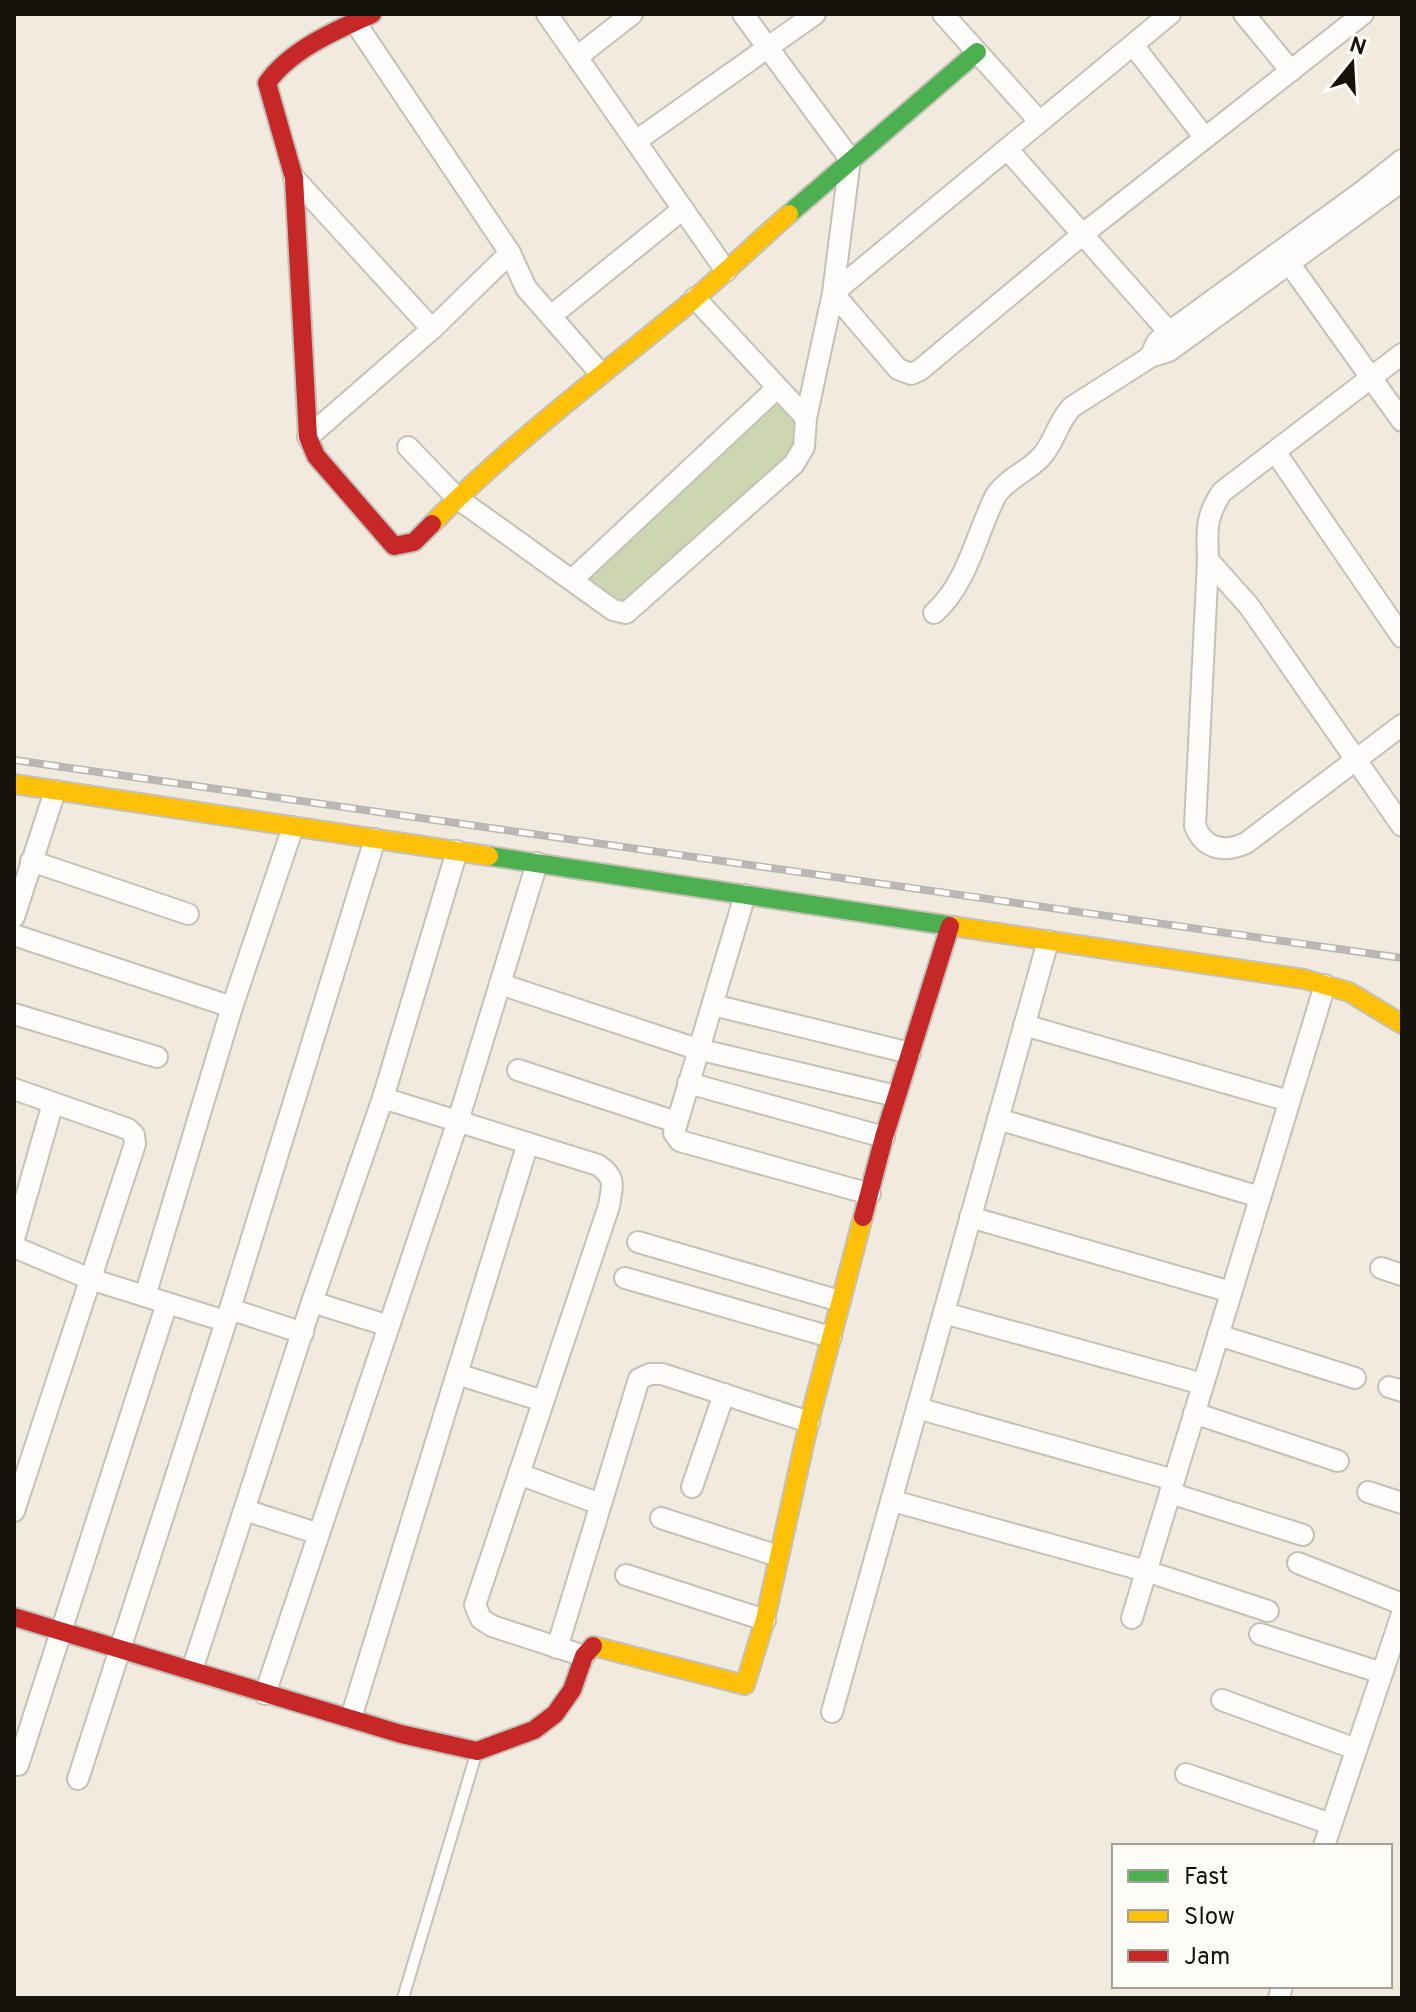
<svg xmlns="http://www.w3.org/2000/svg" width="1416" height="2012" font-family="Overpass,sans-serif">
<rect width="100%" height="100%" fill="#f1ebdf"/>
<path fill="#cdd6b0" d="M774,403l22,16 4,26 -178,164 -38,-35z"/>
<g fill="none" stroke-linecap="round" stroke-linejoin="round">
<defs>
<path id="lane" d="M403,1998l74,-247"/>
<g id="street">
<path d="M547,14l179,257"/>
<path d="M943,14l96,107"/>
<path d="M1170,14l-337,279 65,76 13,5 9,-4 163,-136 122,-96"/>
<path d="M1244,14l47,57"/>
<path d="M355,22l155,231 16,35 75,86"/>
<path d="M1133,45l72,93 158,-124"/>
<path d="M577,57l55,-43"/>
<path d="M636,141l179,-127"/>
<path d="M1008,150l161,182"/>
<path d="M294,178l138,151 78,-76"/>
<path d="M1289,263l113,158"/>
<path d="M695,298l111,120 27,-125 17,-134 -107,-145"/>
<path d="M551,316l132,-107"/>
<path d="M1402,354l-180,138c-17,25 -15,39 -14,68l41,46 153,220"/>
<path d="M1150,357l7,-15 12,-10 194,-141 39,-31"/>
<path d="M308,437l124,-108"/>
<path d="M408,447l49,51 156,112 13,3 168,-149 10,-17 2,-29"/>
<path d="M1276,453l126,184"/>
<path d="M1208,560l-13,266c9,23 29,27 51,17l156,-118"/>
<path d="M573,579l204,-191"/>
<path d="M934,613c34,-30 42,-79 62,-118 12,-17 31,-23 45,-38 14,-15 16,-35 31,-50l78,-50 19,-6 233,-170"/>
<path d="M31,861l157,53"/>
<path d="M745,895l-71,238 6,8 190,53"/>
<path d="M14,917l41,-126"/>
<path d="M14,935l218,72"/>
<path d="M500,984l197,65 199,47"/>
<path d="M713,1005l197,48"/>
<path d="M14,1014l143,43"/>
<path d="M1024,1025l265,76"/>
<path d="M518,1070l158,52"/>
<path d="M688,1083l196,54"/>
<path d="M14,1089l114,40 6,6 1,9 -121,367"/>
<path d="M383,1098l215,67c19,13 14,21 11,41l-134,399 6,14 11,7 92,30"/>
<path d="M998,1119l262,78"/>
<path d="M970,1217l261,75"/>
<path d="M14,1239l39,-136"/>
<path d="M638,1242l202,59"/>
<path d="M14,1247l76,32 135,42"/>
<path d="M1381,1268l21,7"/>
<path d="M625,1278l206,59"/>
<path d="M145,1296l87,-289 61,-180"/>
<path d="M312,1302l77,24"/>
<path d="M230,1309l73,24"/>
<path d="M944,1313l259,71"/>
<path d="M1218,1335l137,43"/>
<path d="M457,1374l86,27"/>
<path d="M1389,1387l13,4"/>
<path d="M917,1408l257,72"/>
<path d="M1194,1413l144,48"/>
<path d="M519,1474l81,30"/>
<path d="M692,1487l32,-93"/>
<path d="M1368,1492l34,11"/>
<path d="M1170,1493l133,42"/>
<path d="M893,1501l253,70 122,40"/>
<path d="M245,1510l74,24"/>
<path d="M661,1518l117,38"/>
<path d="M1298,1563l104,41"/>
<path d="M626,1575l139,45"/>
<path d="M1132,1618l193,-633"/>
<path d="M1260,1634l122,39"/>
<path d="M557,1648l82,-269 11,-5h12l147,48"/>
<path d="M192,1670l120,-368 71,-204 74,-247"/>
<path d="M265,1694l193,-573 79,-258"/>
<path d="M1222,1700l134,49"/>
<path d="M832,1712l216,-771"/>
<path d="M351,1718l177,-575"/>
<path d="M18,1765l149,-462"/>
<path d="M1186,1774l145,50"/>
<path d="M78,1779l152,-470 145,-470"/>
<path d="M1324,1846l78,-232"/>
<path d="M1279,1998l3,-12"/>
</g>
<g id="fast">
<path d="M789,214l188,-162"/>
<path d="M489,856l463,70"/>
</g>
<g id="slow">
<path d="M432,524c80,-82 173,-151 261,-224 33,-28 64,-58 96,-86"/>
<path d="M14,784l475,72"/>
<path d="M952,926l352,53 45,13 53,32"/>
<path d="M593,1646l152,39 20,-65 44,-198 54,-205"/>
</g>
<g id="jam">
<path d="M372,14c-36,16 -82,36 -105,69l27,95 14,259 8,19 78,90 20,-4 18,-18"/>
<path d="M863,1217l21,-80 66,-211"/>
<path d="M14,1617l387,117 76,17 57,-21 21,-16 17,-24 12,-34 9,-10"/>
</g>
</defs>
<use href="#lane" stroke="#c6c1b7" stroke-width="14"/>
<use href="#street" stroke="#c6c1b7" stroke-width="24"/>
<use href="#fast" stroke="#c6c1b7" stroke-width="22"/>
<use href="#slow" stroke="#c6c1b7" stroke-width="22"/>
<use href="#jam" stroke="#c6c1b7" stroke-width="22"/>
<use href="#lane" stroke="#fdfcfa" stroke-width="10"/>
<use href="#street" stroke="#fdfcfa" stroke-width="20"/>
<use href="#fast" stroke="#4caf50" stroke-width="18"/>
<use href="#slow" stroke="#ffc107" stroke-width="18"/>
<use href="#jam" stroke="#c62828" stroke-width="18"/>
<defs>
<path id="rail" d="M14,760l1388,198"/>
</defs>
<use href="#rail" stroke="#b9b7b4" stroke-width="8"/>
<use href="#rail" stroke="#fefcf7" stroke-width="5" stroke-dasharray="15" stroke-linecap="butt"/>
</g>
<rect width="1416" height="2012" fill="none" stroke="#16130b" stroke-width="32"/>
<rect x="1112" y="1844" width="280" height="144" fill="#fefcf7" stroke="#a19f99" stroke-width="2"/>
<rect x="1128" y="1870" width="40" height="12" fill="#4caf50" stroke="#a19f99" stroke-width="2"/>
<text x="1184" y="1884" font-size="24" fill="#16130b">Fast</text>
<rect x="1128" y="1910" width="40" height="12" fill="#ffc107" stroke="#a19f99" stroke-width="2"/>
<text x="1184" y="1924" font-size="24" fill="#16130b">Slow</text>
<rect x="1128" y="1950" width="40" height="12" fill="#c62828" stroke="#a19f99" stroke-width="2"/>
<text x="1184" y="1964" font-size="24" fill="#16130b">Jam</text>
<g transform="translate(1352 64) rotate(18)" stroke="#fefcf7" stroke-width="6" paint-order="stroke">
<path d="M0-6L14 30L0 20L-14 30Z" fill="#16130b"/>
<text y="-12" font-size="22" font-weight="bold" text-anchor="middle" fill="#16130b">N</text>
</g>
</svg>
